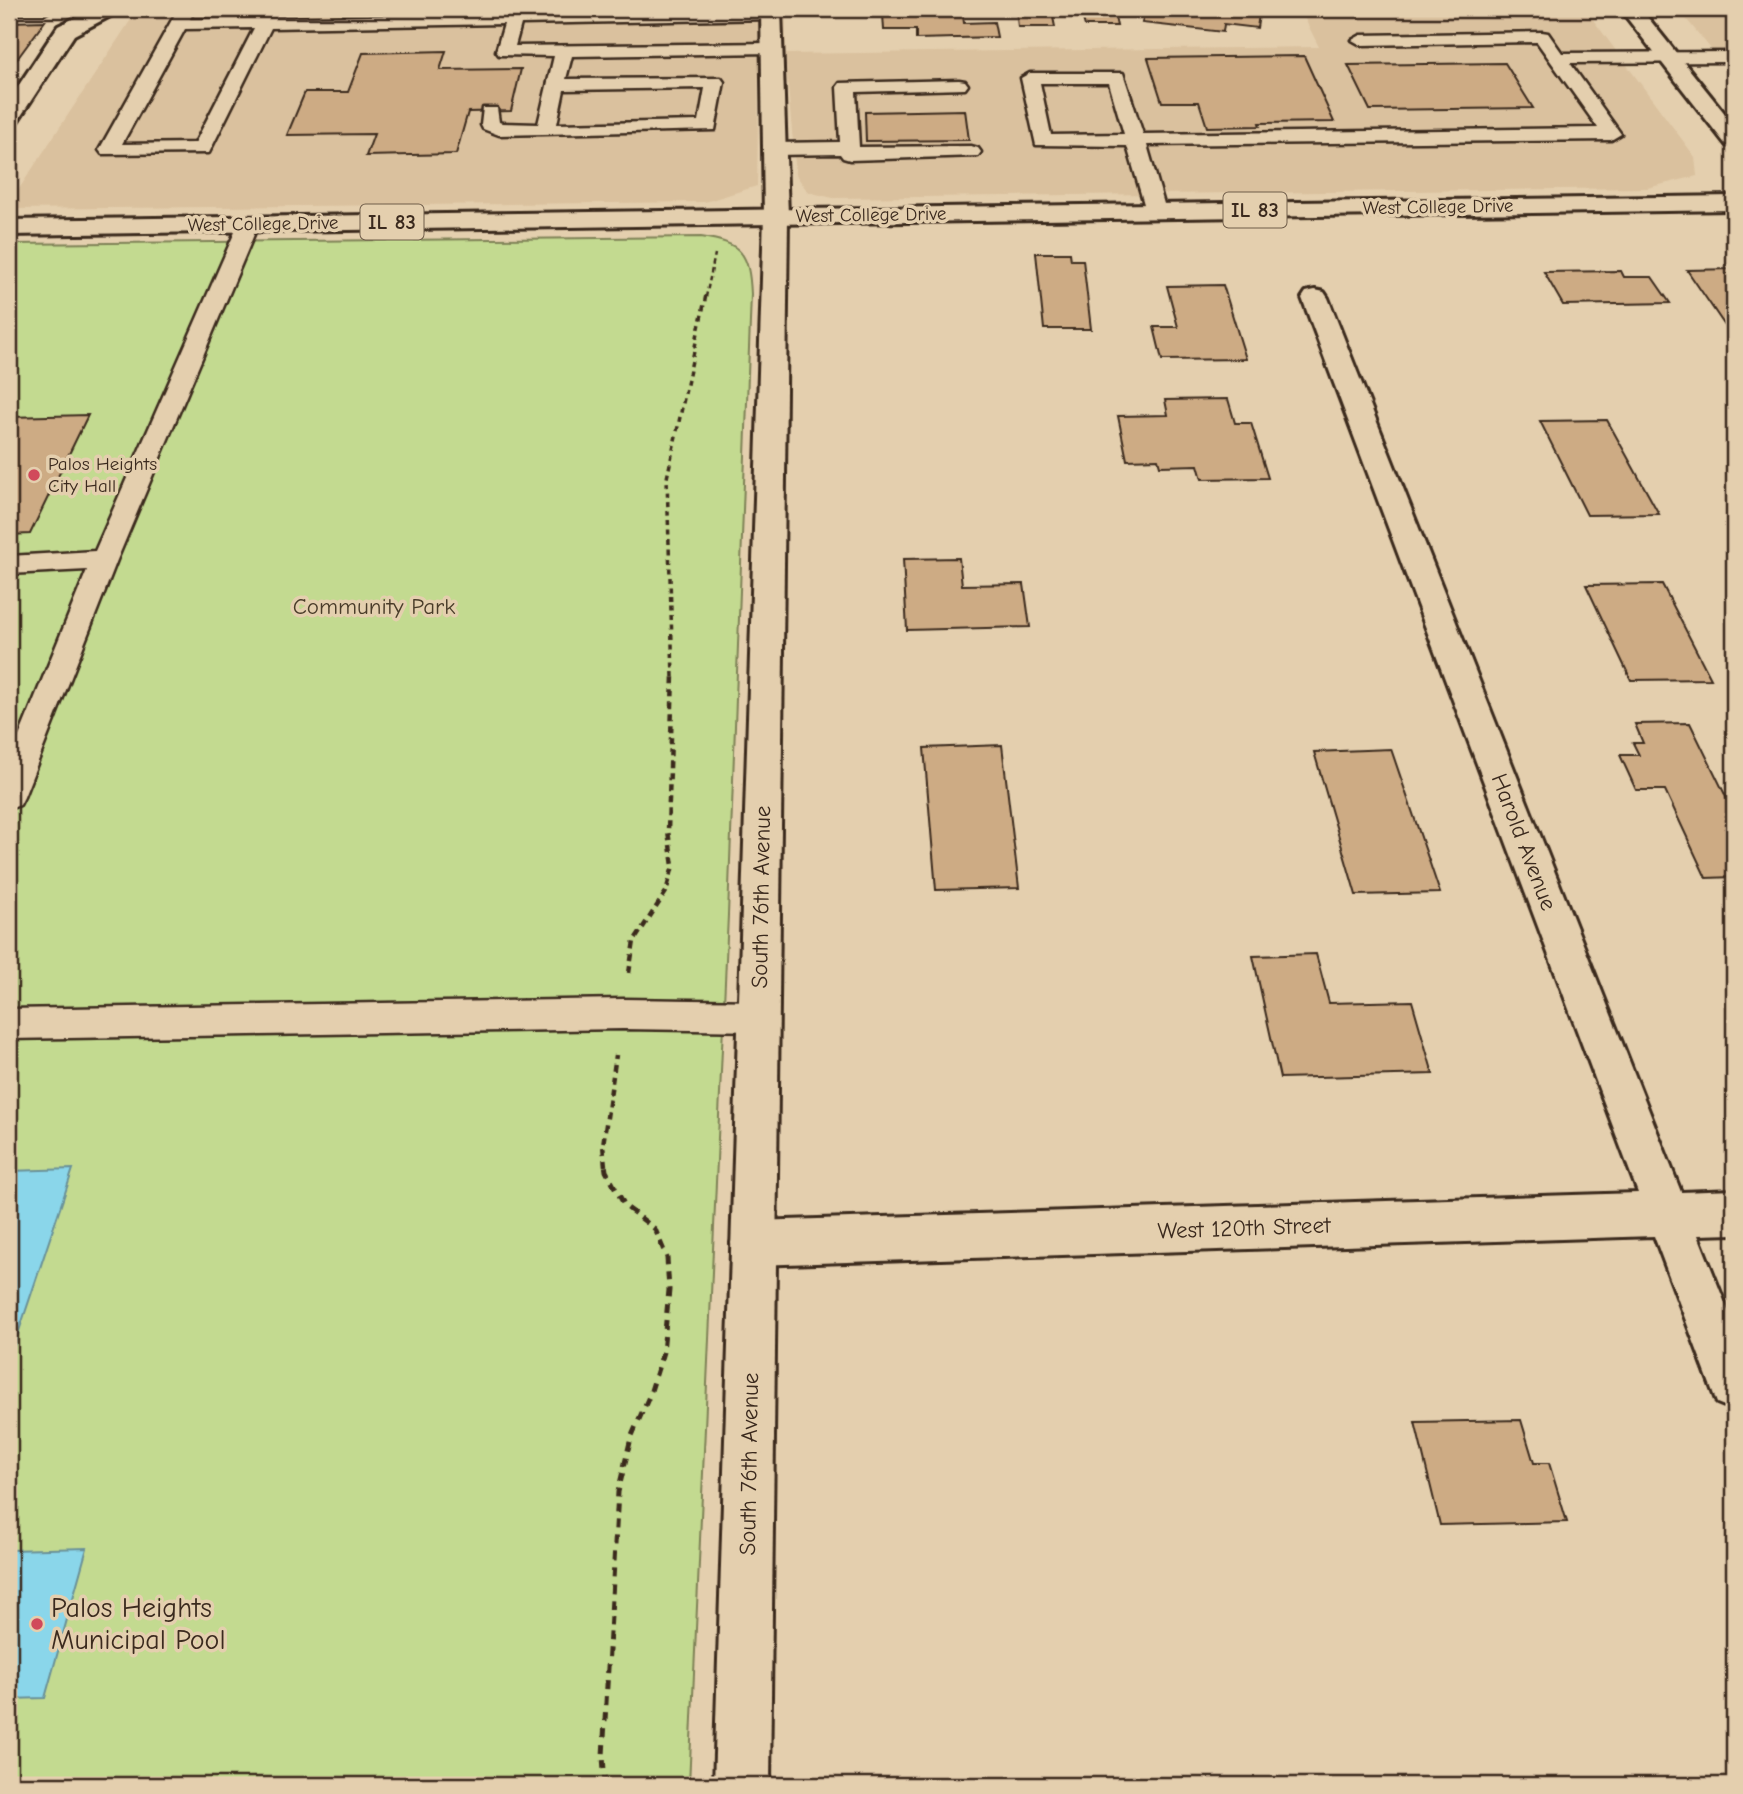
<svg xmlns="http://www.w3.org/2000/svg" width="1743" height="1794" font-family="'Comic Neue',sans-serif">
<rect width="100%" height="100%" fill="#e4cfae"/>
<filter id="ink" filterUnits="userSpaceOnUse"><feTurbulence type="fractalNoise" baseFrequency=".0143" numOctaves="2"/><feDisplacementMap in="SourceGraphic" scale="14" xChannelSelector="R" yChannelSelector="G"/><feConvolveMatrix kernelMatrix="1 2 1 2 8 2 1 2 1" color-interpolation-filters="sRGB"/></filter>
<g filter="url(#ink)">
<g fill="#dac19e">
<path d="M138,9h648v45l533,-7 -19,-38h285l110,148 2,19 -50,12 -814,10 -25,-6 -12,-17 -11,-121 -26,2 -2,130 -52,16 -696,7v-5z"/>
<path d="M1678,9h56v68z"/>
</g>
<path fill="#c3da90" stroke="#7f8257" stroke-width="2" d="M701,237c41,6 48,16 50,57l-23,621 -39,870h-680v-1541z"/>
<g fill="#8ad6ea" stroke="#6a9198" stroke-width="2">
<path d="M73,1169l-64,192v-190z"/>
<path d="M87,1548l-42,150 -36,1v-149z"/>
</g>
<g fill="#cdab84" stroke="#3b2a1e" stroke-width="2">
<path d="M873,9h89l2,14 30,-1 3,15 -81,2v-9h-32l-1,-16h-10z"/>
<path d="M1016,9h104l2,8h-7l2,9h-32l-4,-14h-29l3,15h-37z"/>
<path d="M1181,9h64v4l14,2 -2,13 -33,-4 -1,8 -81,-9 3,-13 35,4z"/>
<path d="M1718,9h16v18z"/>
<path d="M45,21l-36,49v-48z"/>
<path d="M446,51l-6,19 81,-1 -10,42 -43,1 -12,42 -90,2 8,-22 -87,1 18,-43h43l15,-39z"/>
<path d="M1304,56l30,66 -75,1 1,3 -53,1 -8,-25h-37l-14,-44z"/>
<path d="M1505,63l28,45 -163,2 -22,-45z"/>
<path d="M965,110l4,30 -103,1 -1,-29z"/>
<path d="M1036,253h34l1,7h12l8,69h-47z"/>
<path d="M1734,269v70l-47,-69z"/>
<path d="M1621,271l3,6h28l18,26 -107,2 -19,-33z"/>
<path d="M1223,285l23,74 -84,1 -8,-33h24l-11,-41z"/>
<path d="M1228,399l7,24h16l17,55 -66,1 -4,-14 -38,1 -2,-7 -31,1 -9,-44 50,-1 -3,-15z"/>
<path d="M88,415l-58,119 -21,1v-118z"/>
<path d="M1607,420l52,94 -72,1 -47,-94z"/>
<path d="M959,558l3,27 62,-1 6,43 -123,3 -4,-71z"/>
<path d="M1662,584l49,95 -80,1 -45,-95z"/>
<path d="M1690,723l44,90v64l-28,1 -41,-88h-29l-16,-35h19l-6,-12h10l-8,-19z"/>
<path d="M1002,745l17,143 -83,2 -12,-142z"/>
<path d="M1391,749l49,144 -84,2 -42,-143z"/>
<path d="M1316,954l13,49 83,-2 21,73 -153,4 -27,-122z"/>
<path d="M1521,1420l13,43h15l18,59 -127,3 -25,-103z"/>
</g>
<g fill="none" stroke-linecap="round" stroke-linejoin="round">
<defs>
<g id="service">
<path d="M9,9h44l-9,5h-35z"/>
<path d="M178,9h17l-5,10 317,-5 2,-5h16l-1,5 247,-4 6,1 3,4 -3,4 -256,5 -6,22 257,-3 9,5 -9,5 -200,3 -6,23 155,-1 3,4 -9,48 -216,5 -16,-6 -2,-4 2,-17h14l2,14 3,1 36,1 16,-68 -55,-1 -3,-4 8,-27 -233,4 -62,125 -107,1 -3,-4zM254,28l-59,115 -73,1 63,-115zM705,88l-6,33 -142,3 7,-34z"/>
<path d="M1542,32l6,1 14,20 172,-1v10l-164,1 51,71 -10,6 -464,5 19,66 -3,4h-14l-3,-4 -19,-65 -91,-1 -15,-67 9,-5h93l20,61 455,-6 -61,-86 -176,3 -9,-5 9,-5zM1040,83h69l15,51 -73,1z"/>
<path d="M959,80l6,1 3,4 -3,4 -109,3 3,55 112,-1 7,2 3,4 -3,4 -128,4 -7,-2 -3,-4 -66,1 -10,-6 10,-6 66,-1 -3,-55 3,-4z"/>
<path d="M248,219l7,2 3,4 -141,335 -93,237 -4,8 -11,4v-48l78,-191 -78,4v-18l86,-5 143,-326 3,-4z"/>
<path d="M623,999l136,2 12,4 5,11 -5,11 -12,4 -136,-2 -614,10v-30z"/>
</g>
<g id="minor">
<path d="M93,9h26l-3,4 -42,22 -57,87 -8,2v-24l49,-74z"/>
<path d="M761,9h20l7,207 -3,5 -9,2 -9,-2 -3,-5z"/>
<path d="M1620,9h21l93,116v22l-8,-2z"/>
<path d="M1315,290l9,2 4,6 353,894 53,-2v44l-36,1 36,91v84l-17,-7 -63,-167 -900,29 -16,-6 -7,-16 7,-16 16,-6 884,-28 -336,-895 4,-6z"/>
</g>
<path id="tertiary" d="M776,209l9,2 3,5 -18,1569h-56l50,-1569 3,-5z"/>
<path id="primary" d="M1734,196v14l-1725,25v-15z"/>
</defs>
<use href="#service" stroke="#3b2a1e" stroke-width="5"/>
<use href="#minor" stroke="#3b2a1e" stroke-width="6"/>
<use href="#tertiary" stroke="#3b2a1e" stroke-width="6"/>
<use href="#primary" stroke="#3b2a1e" stroke-width="6"/>
<path stroke="#3b2a1e" stroke-width="2.5" stroke-dasharray="4.5 3.5" stroke-linecap="butt" d="M706,297l9,-43"/>
<path stroke="#3b2a1e" stroke-width="3.5" stroke-dasharray="5 4.5" stroke-linecap="butt" d="M673,677l-6,-199 39,-183"/>
<g stroke="#3b2a1e" stroke-width="4.5" stroke-dasharray="7 5" stroke-linecap="butt">
<path d="M629,973l5,-32 32,-49 7,-26 -5,-35 5,-156"/>
<path d="M605,1166l-2,-21 13,-90"/>
</g>
<path stroke="#3b2a1e" stroke-width="5" stroke-dasharray="9 7" stroke-linecap="butt" d="M605,1785l-2,-29 15,-264 13,-54 19,-44 13,-42 6,-62 -2,-32 -12,-29 -30,-23 -19,-35 -1,-7"/>
<use href="#service" fill="#e4cfae" fill-rule="evenodd"/>
<use href="#minor" fill="#e4cfae" fill-rule="evenodd"/>
<use href="#tertiary" fill="#e4cfae" fill-rule="evenodd"/>
<use href="#primary" fill="#e4cfae" fill-rule="evenodd"/>
</g>
</g>
<g fill="#d1495b" stroke="#e4cfae" stroke-width="2.5">
<circle cx="34" cy="475" r="7"/>
<circle cx="37" cy="1624" r="7"/>
</g>
<g text-anchor="middle" dominant-baseline="central" stroke-width="7" stroke-linejoin="round" paint-order="stroke">
<g font-size="19" fill="#3b2a1e" stroke="#e4cfae">
<text transform="translate(1438 207) rotate(-1)">West College Drive</text>
<text transform="translate(871 215) rotate(-1)">West College Drive</text>
<text transform="translate(263 224) rotate(-1)">West College Drive</text>
</g>
<g font-size="19" fill="#3b2a1e" stroke="#e4cfae" text-anchor="start">
<text x="48" y="464">Palos Heights<tspan x="48" dy="22">City Hall</tspan></text>
</g>
<g fill="#e4cfae" stroke="#6e5c49" stroke-width="2">
<rect x="1223.5" y="192.5" width="63" height="35" rx="5"/>
<rect x="360.5" y="204.5" width="63" height="35" rx="5"/>
</g>
<g font-size="21" font-weight="bold" fill="#3b2a1e">
<text x="1255" y="210">IL 83</text>
<text x="392" y="222">IL 83</text>
</g>
<g font-size="23" fill="#493c29" stroke="#e4cfae">
<text x="374" y="606">Community Park</text>
</g>
<g font-size="23" fill="#3b2a1e" stroke="#e4cfae">
<text transform="translate(1524 842) rotate(69)">Harold Avenue</text>
<text transform="translate(761 897) rotate(-89)">South 76th Avenue</text>
<text transform="translate(1244 1228) rotate(-2)">West 120th Street</text>
<text transform="translate(749 1464) rotate(-89)">South 76th Avenue</text>
</g>
<g font-size="28" fill="#3b2a1e" stroke="#e4cfae" text-anchor="start">
<text x="51" y="1608">Palos Heights<tspan x="51" dy="32">Municipal Pool</tspan></text>
</g>
</g>
<rect width="1743" height="1794" fill="none" stroke="#e4cfae" stroke-width="35"/>
<rect x="18" y="18" width="1708" height="1759" fill="none" stroke="#3b2a1e" stroke-width="2.5" filter="url(#ink)"/>
</svg>
